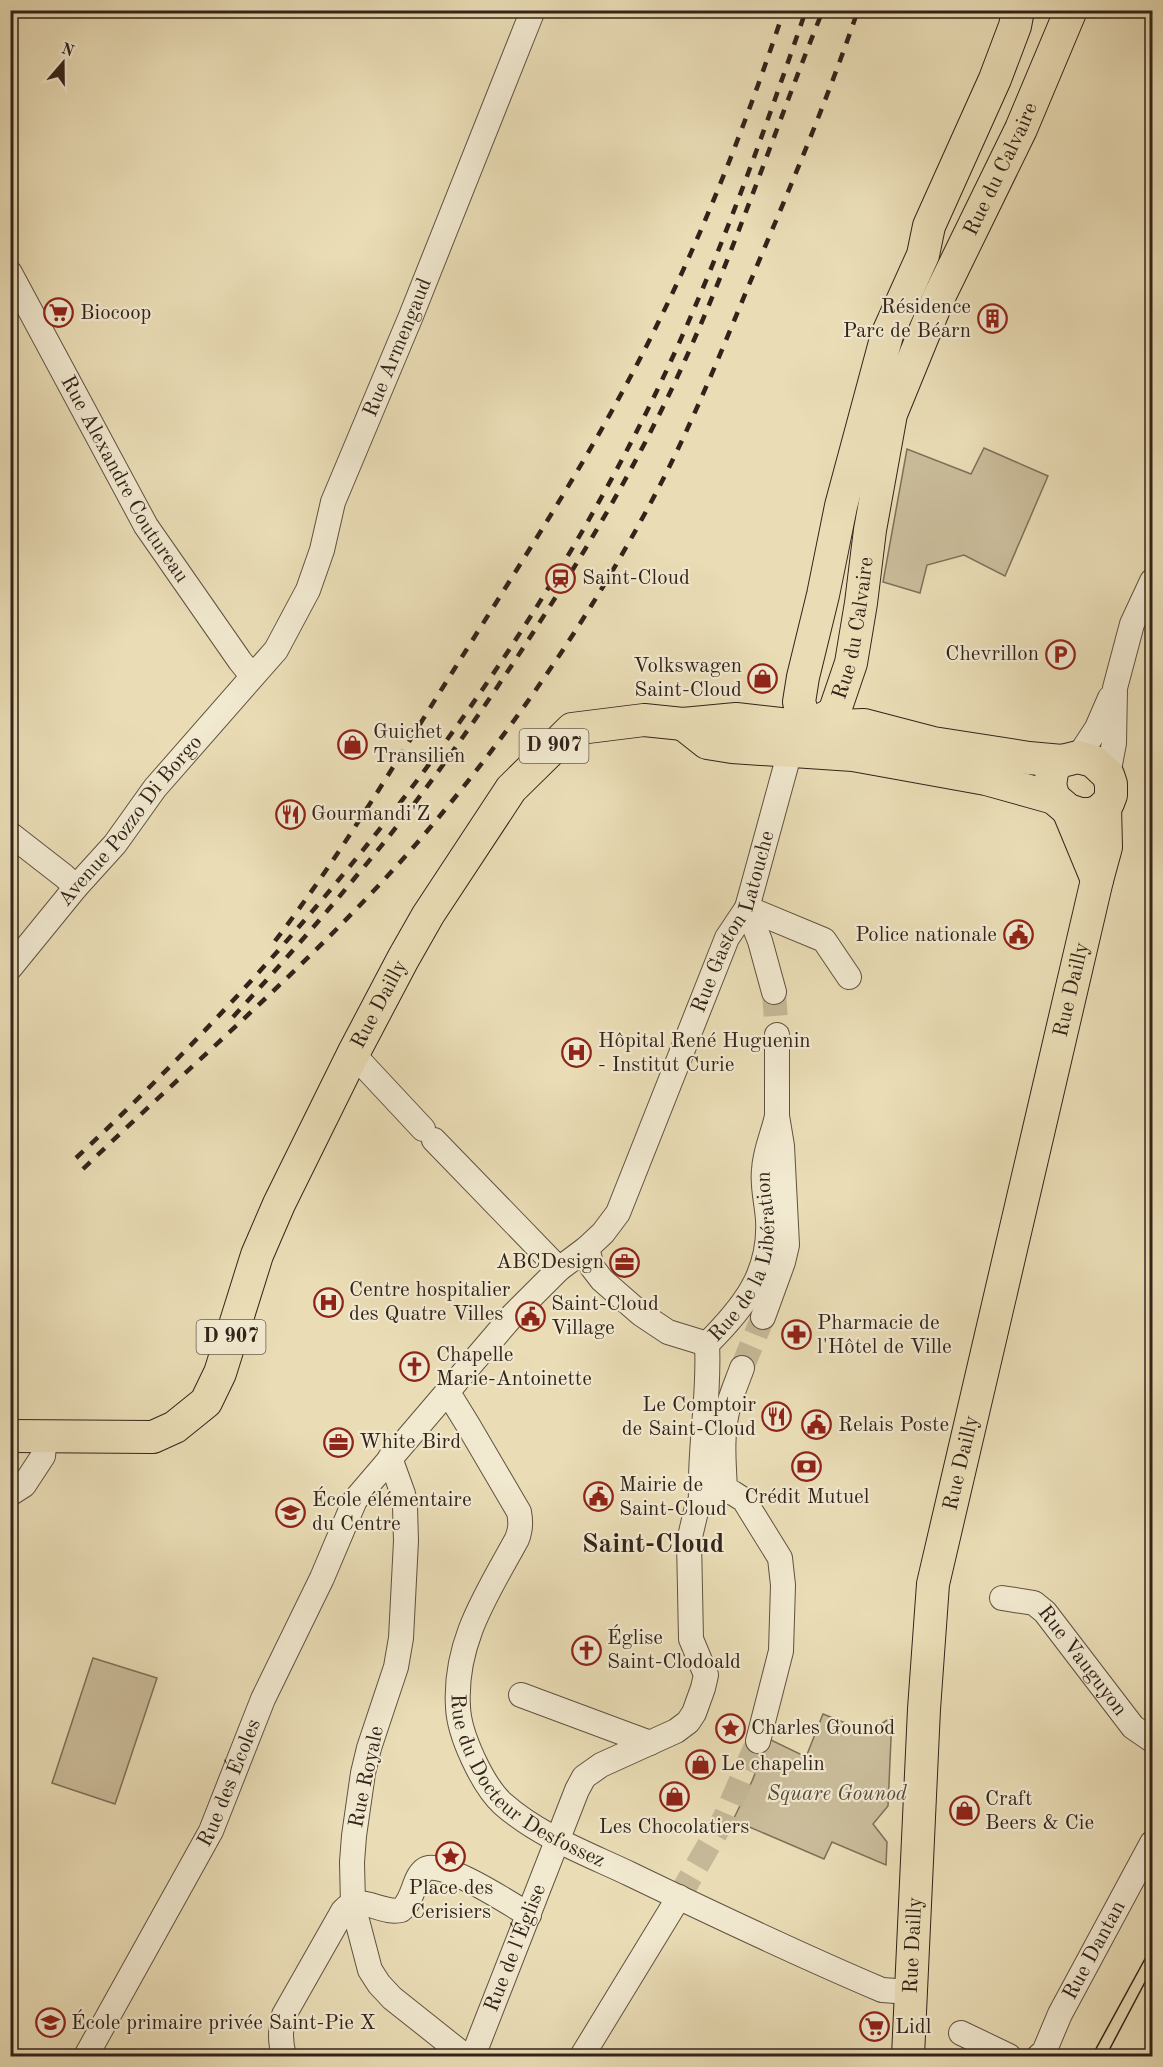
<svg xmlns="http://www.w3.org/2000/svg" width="1163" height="2067" font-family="'Old Standard TT',serif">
<rect width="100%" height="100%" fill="#eaddb6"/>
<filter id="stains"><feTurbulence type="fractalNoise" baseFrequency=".00333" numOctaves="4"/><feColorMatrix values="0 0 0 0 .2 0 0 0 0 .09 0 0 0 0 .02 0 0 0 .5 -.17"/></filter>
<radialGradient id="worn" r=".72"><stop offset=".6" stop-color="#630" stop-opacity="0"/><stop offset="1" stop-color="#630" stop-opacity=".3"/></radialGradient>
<g fill="#cbbd9b" stroke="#7e705a" stroke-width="1.5">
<path d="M984,448l64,28 -43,100 -41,-21 -37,10 -7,28 -37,-11 24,-133 64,25z"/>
<path d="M93,1658l64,20 -42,126 -63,-21z"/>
<path d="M823,1714l45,18 24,-15 -4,89 -15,18 14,18 -1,23 -54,-23 -8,17 -91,-39 19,-39 17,-42 37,18z"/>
</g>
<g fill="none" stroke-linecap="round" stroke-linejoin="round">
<g stroke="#c5b897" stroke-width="24" stroke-dasharray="24 12" stroke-linecap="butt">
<path d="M774,992l3,43"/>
<path d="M742,1368l21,-51"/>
<path d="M679,1897l46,-80 33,-76"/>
</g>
<defs>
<g id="minor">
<path id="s1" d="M10,273l136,253 94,135 12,15"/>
<path d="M1078,757l19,-29 13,-30"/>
<path d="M1108,775l6,-32 1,-55 17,-64 20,-43"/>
<path d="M10,834l54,42 12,11"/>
<path d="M747,908l77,32 25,37"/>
<path d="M747,908l13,33 14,51"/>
<path id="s2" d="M10,968l66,-81 39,-43 40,-56 121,-138 32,-60 14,-40 11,-48 78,-186 122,-306"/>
<path d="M353,1054l70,75"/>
<path d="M434,1140l125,129"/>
<path d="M587,1248l5,19 10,13 39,34 27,18 39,12"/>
<path d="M763,1317l20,-55 4,-17 -5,-99 -5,-30v-81"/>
<path id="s3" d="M447,1394l5,5 16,26 51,87c2,10 2,17 -2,27 -30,55 -63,103 -59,168 1,28 25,79 45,97 36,32 85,50 127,70 83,40 167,80 252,116l28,2"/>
<path d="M390,1458l13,36 2,12 1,35 -5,97 -5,29 -27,81 -6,25 -9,63 -2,26 1,43 17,65 9,14 13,14 73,58"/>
<path d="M725,1491c-1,-26 -4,-53 2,-79 3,-15 10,-30 15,-44"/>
<path d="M10,1494l14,-9 19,-29 2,-19"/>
<path id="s4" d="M701,1500c-2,-53 9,-103 6,-156 36,-36 64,-70 61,-124 -1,-17 -6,-34 -4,-50 1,-20 9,-35 13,-54"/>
<path id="s5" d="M1002,1598l32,5 11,9 88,115 19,13"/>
<path d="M521,1695l129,48"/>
<path d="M961,2033l48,23"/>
<path id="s6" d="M86,2056l125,-225 52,-132 59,-121 33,-78 158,-185 46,-46 28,-21 16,-15 15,-20 109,-275 20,-30 43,-157 8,-12"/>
<path d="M284,2056c-4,-15 -4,-26 0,-41l59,-104c17,-19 38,4 58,-1 13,-10 12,-31 23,-40 16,-13 88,35 105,45"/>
<path id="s7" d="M473,2056l104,-266 7,-13 17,-12 75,-34 12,-9 6,-9 9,-25 3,-13 -15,-36 -2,-98 8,-34 4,-7 11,-6 13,-3 8,2 11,7 36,58 3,27 -2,66 -23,90"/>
<path d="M582,2056l97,-159"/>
<path id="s8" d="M1039,2056l5,-4 16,-38 92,-171"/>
</g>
<g id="major">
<path d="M683,724l24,19 25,4 121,8 133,24 68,19"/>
<path id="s9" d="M807,727l27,-14 17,-50 10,-60 9,-73 21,-116 47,-115 83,-170 50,-119"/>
<path d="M807,727l-8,-25 4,-25 20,-82 18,-89 46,-171 36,-80 6,-29 66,-147 20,-53 3,-16"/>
<path d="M1068,810l29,70"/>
<path id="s10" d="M10,1436l143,1 22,-10 31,-25 14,-29 37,-118 22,-51 74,-150 50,-95 25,-44 83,-126 61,-60 72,-9 39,4 53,-5 71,8 57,-2 69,18 96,15 33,3 16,-4 15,4 15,14 3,9v11l-3,8 -9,8 -8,3h-11l-12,-4 -14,-12 -4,-13 2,-12 3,-7 7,-5"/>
<path id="s11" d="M908,2056l16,-347 9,-125 164,-704 9,-33 -1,-41"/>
</g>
</defs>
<use href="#minor" stroke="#605241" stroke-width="26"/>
<use href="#major" stroke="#32231a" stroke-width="34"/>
<use href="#minor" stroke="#f1e9d0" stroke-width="24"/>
<use href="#major" stroke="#eaddb6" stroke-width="32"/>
<g stroke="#32231a" stroke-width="1.5">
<path d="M1092,2056l60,-110"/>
<path d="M1106,2056l46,-87"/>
</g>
<g stroke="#32231a" stroke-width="4.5" stroke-dasharray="10 10" stroke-linecap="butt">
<path d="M275,941c66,-86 122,-181 180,-273 58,-93 119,-186 171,-283 65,-120 115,-246 158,-375"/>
<path d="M233,1017c43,-47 85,-94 125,-143 56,-66 106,-137 154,-209 53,-81 104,-163 147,-250 65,-130 109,-269 164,-405"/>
<path d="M76,1158c227,-212 425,-459 566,-737 66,-131 116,-271 164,-411"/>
<path d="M83,1169c114,-110 237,-213 340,-333 91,-107 170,-223 235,-347 37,-71 67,-147 98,-221 36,-85 72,-170 102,-258"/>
</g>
</g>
<defs>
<symbol id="supermarket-ring" viewBox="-11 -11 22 22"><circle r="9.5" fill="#f1e9d0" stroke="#8f2418" stroke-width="1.5"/><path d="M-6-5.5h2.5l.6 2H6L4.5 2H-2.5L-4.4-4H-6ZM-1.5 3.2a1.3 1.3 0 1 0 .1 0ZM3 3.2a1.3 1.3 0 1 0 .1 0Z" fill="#8f2418"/></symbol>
<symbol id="building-ring" viewBox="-11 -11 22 22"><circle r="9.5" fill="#f1e9d0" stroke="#8f2418" stroke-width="1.5"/><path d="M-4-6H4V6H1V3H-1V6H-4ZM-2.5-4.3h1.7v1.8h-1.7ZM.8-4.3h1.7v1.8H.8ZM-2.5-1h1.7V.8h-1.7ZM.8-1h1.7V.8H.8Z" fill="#8f2418"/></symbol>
<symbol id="station-ring" viewBox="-11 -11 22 22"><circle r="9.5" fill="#f1e9d0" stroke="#8f2418" stroke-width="1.5"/><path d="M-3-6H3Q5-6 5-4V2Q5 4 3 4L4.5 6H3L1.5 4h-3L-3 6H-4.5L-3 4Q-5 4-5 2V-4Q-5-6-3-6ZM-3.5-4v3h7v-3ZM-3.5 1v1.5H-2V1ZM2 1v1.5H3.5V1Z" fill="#8f2418"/></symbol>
<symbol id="parking-ring" viewBox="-11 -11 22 22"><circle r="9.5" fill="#f1e9d0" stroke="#8f2418" stroke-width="1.5"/><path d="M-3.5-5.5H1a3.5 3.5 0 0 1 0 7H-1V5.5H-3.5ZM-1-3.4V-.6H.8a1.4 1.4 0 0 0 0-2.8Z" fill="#8f2418"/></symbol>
<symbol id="shop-ring" viewBox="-11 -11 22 22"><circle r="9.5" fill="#f1e9d0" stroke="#8f2418" stroke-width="1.5"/><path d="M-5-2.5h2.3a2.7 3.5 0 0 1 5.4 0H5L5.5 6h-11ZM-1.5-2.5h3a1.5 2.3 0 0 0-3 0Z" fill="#8f2418"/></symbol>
<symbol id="restaurant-ring" viewBox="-11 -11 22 22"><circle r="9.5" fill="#f1e9d0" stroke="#8f2418" stroke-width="1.5"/><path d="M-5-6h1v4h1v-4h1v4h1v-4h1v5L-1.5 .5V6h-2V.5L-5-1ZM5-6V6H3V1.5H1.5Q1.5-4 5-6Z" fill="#8f2418"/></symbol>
<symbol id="civic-ring" viewBox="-11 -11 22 22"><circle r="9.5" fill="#f1e9d0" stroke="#8f2418" stroke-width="1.5"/><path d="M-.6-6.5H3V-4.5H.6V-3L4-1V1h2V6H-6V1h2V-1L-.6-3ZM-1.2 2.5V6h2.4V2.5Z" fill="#8f2418"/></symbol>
<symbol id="hospital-ring" viewBox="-11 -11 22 22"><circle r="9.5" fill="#f1e9d0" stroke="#8f2418" stroke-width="1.5"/><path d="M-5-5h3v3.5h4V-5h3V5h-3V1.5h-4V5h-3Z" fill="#8f2418"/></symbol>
<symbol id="office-ring" viewBox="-11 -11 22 22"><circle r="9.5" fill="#f1e9d0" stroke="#8f2418" stroke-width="1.5"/><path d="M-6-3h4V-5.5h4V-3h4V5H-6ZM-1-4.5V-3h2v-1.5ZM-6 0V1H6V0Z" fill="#8f2418"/></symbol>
<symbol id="pharmacy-ring" viewBox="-11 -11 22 22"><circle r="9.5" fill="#f1e9d0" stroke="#8f2418" stroke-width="1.5"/><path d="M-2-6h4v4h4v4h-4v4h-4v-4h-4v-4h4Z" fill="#8f2418"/></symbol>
<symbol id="church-ring" viewBox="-11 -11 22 22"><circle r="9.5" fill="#f1e9d0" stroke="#8f2418" stroke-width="1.5"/><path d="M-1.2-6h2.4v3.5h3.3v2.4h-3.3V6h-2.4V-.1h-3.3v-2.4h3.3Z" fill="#8f2418"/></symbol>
<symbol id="bank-ring" viewBox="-11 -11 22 22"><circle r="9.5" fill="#f1e9d0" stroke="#8f2418" stroke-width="1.5"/><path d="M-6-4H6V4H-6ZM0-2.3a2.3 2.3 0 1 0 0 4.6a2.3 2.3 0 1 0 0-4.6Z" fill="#8f2418"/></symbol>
<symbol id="school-ring" viewBox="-11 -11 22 22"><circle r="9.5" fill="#f1e9d0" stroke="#8f2418" stroke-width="1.5"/><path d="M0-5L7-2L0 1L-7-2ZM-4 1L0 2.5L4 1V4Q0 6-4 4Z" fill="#8f2418"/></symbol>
<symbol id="sight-ring" viewBox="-11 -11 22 22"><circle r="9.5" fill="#f1e9d0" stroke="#8f2418" stroke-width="1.5"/><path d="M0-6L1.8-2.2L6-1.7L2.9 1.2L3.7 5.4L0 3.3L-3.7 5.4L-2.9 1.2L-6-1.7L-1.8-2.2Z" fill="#8f2418"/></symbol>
</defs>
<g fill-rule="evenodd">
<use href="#supermarket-ring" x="42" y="296" width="33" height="33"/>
<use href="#building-ring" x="976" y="302" width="33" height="33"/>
<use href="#station-ring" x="544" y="562" width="33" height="33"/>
<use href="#parking-ring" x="1044" y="638" width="33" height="33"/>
<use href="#shop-ring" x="746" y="662" width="33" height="33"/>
<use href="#shop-ring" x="336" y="728" width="33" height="33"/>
<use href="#restaurant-ring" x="274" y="798" width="33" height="33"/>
<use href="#civic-ring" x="1002" y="918" width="33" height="33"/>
<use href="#hospital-ring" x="560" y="1036" width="33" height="33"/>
<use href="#office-ring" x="608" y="1246" width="33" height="33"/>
<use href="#hospital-ring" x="312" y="1286" width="33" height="33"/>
<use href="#civic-ring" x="514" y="1300" width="33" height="33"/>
<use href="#pharmacy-ring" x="780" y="1318" width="33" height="33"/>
<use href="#church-ring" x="398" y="1350" width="33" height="33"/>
<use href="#restaurant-ring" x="760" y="1400" width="33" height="33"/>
<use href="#civic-ring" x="800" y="1408" width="33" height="33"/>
<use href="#office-ring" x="322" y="1426" width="33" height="33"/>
<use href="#bank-ring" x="790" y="1450" width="33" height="33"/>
<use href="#civic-ring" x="582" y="1480" width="33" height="33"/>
<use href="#school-ring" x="274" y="1496" width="33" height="33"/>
<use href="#church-ring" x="570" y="1634" width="33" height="33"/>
<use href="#sight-ring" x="714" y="1712" width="33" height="33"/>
<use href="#shop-ring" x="684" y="1748" width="33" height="33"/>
<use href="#shop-ring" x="658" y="1780" width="33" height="33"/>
<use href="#shop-ring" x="948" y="1794" width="33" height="33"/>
<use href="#sight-ring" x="434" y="1840" width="33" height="33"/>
<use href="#school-ring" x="34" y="2006" width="33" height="33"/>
<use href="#supermarket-ring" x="858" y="2010" width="33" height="33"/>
</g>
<g text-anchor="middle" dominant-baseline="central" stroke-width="4.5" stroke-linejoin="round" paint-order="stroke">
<g fill="#f1e9d0" stroke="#6b5e51" stroke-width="1.5">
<rect x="519.5" y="729" width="69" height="34" rx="4.5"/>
<rect x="196.5" y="1320" width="69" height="34" rx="4.5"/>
</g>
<g font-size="20" font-weight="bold" fill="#32231a">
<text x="554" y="746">D 907</text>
<text x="231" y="1337">D 907</text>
</g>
<g font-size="21" fill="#32231a" stroke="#f1e9d0">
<text stroke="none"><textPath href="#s9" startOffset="604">Rue du Calvaire</textPath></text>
<text stroke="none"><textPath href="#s2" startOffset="742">Rue Armengaud</textPath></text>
<text stroke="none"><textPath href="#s1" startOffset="236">Rue Alexandre Coutureau</textPath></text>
<text stroke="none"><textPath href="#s9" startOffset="118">Rue du Calvaire</textPath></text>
<text stroke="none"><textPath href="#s2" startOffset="190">Avenue Pozzo Di Borgo</textPath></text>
<text stroke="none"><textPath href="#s6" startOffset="1323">Rue Gaston Latouche</textPath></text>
<text stroke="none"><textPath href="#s11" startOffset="1083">Rue Dailly</textPath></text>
<text stroke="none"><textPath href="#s10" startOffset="642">Rue Dailly</textPath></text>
<text stroke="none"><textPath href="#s4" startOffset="256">Rue de la Libération</textPath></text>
<text stroke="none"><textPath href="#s11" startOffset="597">Rue Dailly</textPath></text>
<text stroke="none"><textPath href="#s5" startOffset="108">Rue Vauguyon</textPath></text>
<text stroke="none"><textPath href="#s3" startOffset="453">Rue du Docteur Desfossez</textPath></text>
<text transform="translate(367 1777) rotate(-78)">Rue Royale</text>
<text stroke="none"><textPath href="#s6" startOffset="309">Rue des Écoles</textPath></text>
<text stroke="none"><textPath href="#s11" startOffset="111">Rue Dailly</textPath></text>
<text stroke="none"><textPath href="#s7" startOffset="116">Rue de l'Église</textPath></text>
<text stroke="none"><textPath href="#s8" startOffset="120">Rue Dantan</textPath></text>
</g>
<g font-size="21" fill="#32231a" stroke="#f1e9d0" text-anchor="start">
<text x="971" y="307" text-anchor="end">Résidence<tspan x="971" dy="24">Parc de Béarn</tspan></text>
<text x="80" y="313">Biocoop</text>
<text x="582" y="578">Saint-Cloud</text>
<text x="1039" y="654" text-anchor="end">Chevrillon</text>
<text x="742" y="666" text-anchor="end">Volkswagen<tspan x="742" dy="24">Saint-Cloud</tspan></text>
<text x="373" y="732">Guichet<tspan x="373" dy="24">Transilien</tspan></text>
<text x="311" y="814">Gourmandi'Z</text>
<text x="997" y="935" text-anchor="end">Police nationale</text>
<text x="598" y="1041">Hôpital René Huguenin<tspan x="598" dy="24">- Institut Curie</tspan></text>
<text x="604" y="1262" text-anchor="end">ABCDesign</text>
<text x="349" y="1290">Centre hospitalier<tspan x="349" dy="24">des Quatre Villes</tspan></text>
<text x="551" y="1304">Saint-Cloud<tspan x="551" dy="24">Village</tspan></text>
<text x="817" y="1323">Pharmacie de<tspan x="817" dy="24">l'Hôtel de Ville</tspan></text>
<text x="436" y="1355">Chapelle<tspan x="436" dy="24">Marie-Antoinette</tspan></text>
<text x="756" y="1405" text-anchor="end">Le Comptoir<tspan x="756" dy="24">de Saint-Cloud</tspan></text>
<text x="838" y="1425">Relais Poste</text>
<text x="359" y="1442">White Bird</text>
<text x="619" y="1485">Mairie de<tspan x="619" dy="24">Saint-Cloud</tspan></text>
<text x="807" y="1497" text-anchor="middle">Crédit Mutuel</text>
<text x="312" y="1500">École élémentaire<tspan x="312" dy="24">du Centre</tspan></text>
<text x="607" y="1638">Église<tspan x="607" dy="24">Saint-Clodoald</tspan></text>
<text x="751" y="1728">Charles Gounod</text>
<text x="721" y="1764">Le chapelin</text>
<text x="985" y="1799">Craft<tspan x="985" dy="24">Beers &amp; Cie</tspan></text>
<text x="674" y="1827" text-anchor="middle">Les Chocolatiers</text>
<text x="451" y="1888" text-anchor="middle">Place des<tspan x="451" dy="24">Cerisiers</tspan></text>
<text x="71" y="2023">École primaire privée Saint-Pie X</text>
<text x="895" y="2027">Lidl</text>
</g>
<g font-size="21" font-style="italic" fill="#584a3a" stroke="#f1e9d0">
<text x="837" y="1794">Square Gounod</text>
</g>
<g font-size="27" font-weight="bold" fill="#32231a" stroke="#f1e9d0">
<text x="653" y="1544">Saint-Cloud</text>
</g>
</g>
<rect width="1163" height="2067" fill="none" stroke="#eaddb6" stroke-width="36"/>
<rect x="12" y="12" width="1139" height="2043" fill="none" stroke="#32231a" stroke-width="3"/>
<rect x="18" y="18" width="1127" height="2031" fill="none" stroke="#32231a" stroke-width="1.5"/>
<g transform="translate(63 63) rotate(20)" stroke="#f1e9d0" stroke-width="4.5" paint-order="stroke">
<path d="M0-4.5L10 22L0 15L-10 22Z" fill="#32231a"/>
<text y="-9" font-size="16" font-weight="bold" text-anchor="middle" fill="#32231a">N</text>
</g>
<rect width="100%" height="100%" filter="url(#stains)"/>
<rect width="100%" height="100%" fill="url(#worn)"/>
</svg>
